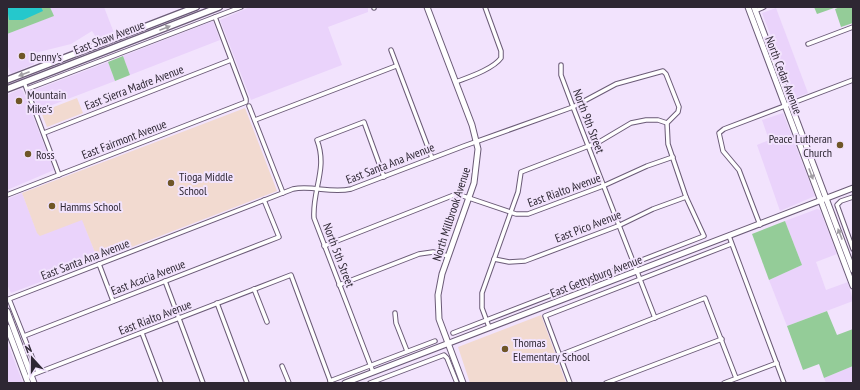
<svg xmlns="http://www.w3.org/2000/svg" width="860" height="390" font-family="'PT Sans Narrow',sans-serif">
<rect width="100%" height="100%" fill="#f2e3fd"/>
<g fill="#ead3fb">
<path d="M50,7h54l10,26 -16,7 -6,-9 -21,13 -36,9 -2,3 1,8 -23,10 -4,-10v-30l46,-18z"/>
<path d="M250,7h118v5l-40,15 14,38 -91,35 -31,-80z"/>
<path d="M776,8l32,85 -13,5 -33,-85z"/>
<path d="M213,21l7,19 -90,35 -7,-19z"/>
<path d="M108,62l7,19 -76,29 -7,-19z"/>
<path d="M20,89l3,2 31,79 -47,20v-95z"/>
<path d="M783,113l32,83 -35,15 -23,-66 12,-5 -7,-20z"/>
<path d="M22,193l15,39 45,-13 16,41 -87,33 -4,-9v-85z"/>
<path d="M817,209l3,1 17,44 -21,8 10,28 22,-8 5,19 -66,25 -18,-46 33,-15 -17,-44z"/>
<path d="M7,342l16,41h-16z"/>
<path d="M853,366v17h-27l-2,-5z"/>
</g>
<g fill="#f2dad0">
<path d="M77,98l6,15 -36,14 -6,-15z"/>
<path d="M245,108l32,83 -179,69 -16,-40 -42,16 -3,-3 -15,-40z"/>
<path d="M541,315l25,68h-96l-12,-36z"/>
</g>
<g fill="#94cc98">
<path d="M7,7h43l4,9 -47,18z"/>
<path d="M814,7h20v1l-17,6z"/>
<path d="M840,7h13v16l-12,4 -6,-18z"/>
<path d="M123,56l7,19 -15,6 -7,-19z"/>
<path d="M785,221l17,44 -33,15 -17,-46z"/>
<path d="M827,311l10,24 16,-6v37l-29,12 -5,-14 -16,6 -16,-44z"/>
</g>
<path fill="#25c8cc" d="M7,7h34l2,4 -20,9h-14z"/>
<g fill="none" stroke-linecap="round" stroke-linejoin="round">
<defs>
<g id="street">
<path d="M374,7v1"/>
<path d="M755,11l9,-4"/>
<path d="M808,44l45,-17"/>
<path d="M391,50l41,108"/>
<path d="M561,65v10l12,32 82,211"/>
<path d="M24,82l35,93"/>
<path d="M456,82c13,-5 37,-13 45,-24v-7l-16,-44"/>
<path d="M27,89l214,-82"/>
<path d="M249,106l34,87"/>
<path d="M255,120l141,-54"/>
<path d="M44,133l187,-73"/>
<path d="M7,195l239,-93v-3l-31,-82"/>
<path d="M853,197l-12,4 -4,4 16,44"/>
<path d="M760,225l-21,-55 -16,-19 -4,-18 5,-4 129,-49"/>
<path d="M729,236l55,147"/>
<path d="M324,246l130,-51 9,1 53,18h12l75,-28 44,-20 26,-9"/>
<path d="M494,259l15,3 16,-1 93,-35 35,-17 33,-12"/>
<path d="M99,264l14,37"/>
<path d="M165,281l38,102"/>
<path d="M339,285l80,-31 14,-2 15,4"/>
<path d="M254,289l13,33"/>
<path d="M217,303l30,80"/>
<path d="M395,313l1,10 11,28"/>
<path d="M489,327l-7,-19v-15l36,-101 3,-20 78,-30 32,-19 15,-3h12l9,3"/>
<path d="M142,333l19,50"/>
<path d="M24,336l255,-99 -15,-37"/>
<path d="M560,355l145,-57 31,80"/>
<path d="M282,366l7,17"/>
<path d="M38,372l-29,-73 284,-110c20,-4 38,5 58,0l113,-43 109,-39 43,-23 47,-13 3,3 13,33 -1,5 -11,11 1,21 18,53 18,39 -251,97"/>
<path d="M373,372l-59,-154c-2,-28 14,-49 3,-78l47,-18 20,55"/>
<path d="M29,376l262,-101 40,108"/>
<path d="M330,381l105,-40"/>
<path d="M370,383l74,-28 3,3 10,25"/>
<path d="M570,383l-25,-67 186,-72"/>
<path d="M606,383l116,-44"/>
<path d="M724,383l53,-20"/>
</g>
<g id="secondary">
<path d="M427,7l45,118 6,24 -4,34 -32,91 -4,21 1,24 24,64"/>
<path d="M748,7l105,279"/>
<path d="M754,7l99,263"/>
<path d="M7,311l27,72"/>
<path d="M7,327l21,56"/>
<path d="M345,383l508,-195"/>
</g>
<g id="primary">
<path d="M7,80l189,-73"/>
<path d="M7,89l212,-82"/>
</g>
</defs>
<use href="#street" stroke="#6b5b77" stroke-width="5.5"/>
<use href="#secondary" stroke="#6b5b77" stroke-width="7"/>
<use href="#primary" stroke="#6b5b77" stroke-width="8"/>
<use href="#street" stroke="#fff" stroke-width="3.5"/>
<use href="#secondary" stroke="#fff" stroke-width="5"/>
<use href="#primary" stroke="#fff" stroke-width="5.5"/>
</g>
<defs><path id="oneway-solid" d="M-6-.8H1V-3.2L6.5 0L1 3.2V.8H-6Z"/></defs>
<g fill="#a19ea3">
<use href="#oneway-solid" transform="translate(165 28) rotate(-21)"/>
<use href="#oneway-solid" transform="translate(24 74) rotate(159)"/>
<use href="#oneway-solid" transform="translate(811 174) rotate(69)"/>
<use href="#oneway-solid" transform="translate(840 234) rotate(-111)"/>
</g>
<g fill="#6f5627" stroke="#f2e3fd" stroke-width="1.5">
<circle cx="22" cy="56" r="4"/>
<circle cx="19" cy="101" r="4"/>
<circle cx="840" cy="145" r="4"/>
<circle cx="28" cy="154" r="4"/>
<circle cx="171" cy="183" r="4"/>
<circle cx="52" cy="206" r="4"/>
<circle cx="505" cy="349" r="4"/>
</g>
<g text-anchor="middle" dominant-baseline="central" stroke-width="4" stroke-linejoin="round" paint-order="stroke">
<g font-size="12" fill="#2e2733" stroke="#f2e3fd">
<text transform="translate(109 37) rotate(-21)">East Shaw Avenue</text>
<text transform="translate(784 75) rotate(69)">North Cedar Avenue</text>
<text transform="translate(134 87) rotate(-21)">East Sierra Madre Avenue</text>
<text transform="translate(589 121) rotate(69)">North 9th Street</text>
<text transform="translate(124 139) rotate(-21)">East Fairmont Avenue</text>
<text transform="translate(390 163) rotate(-21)">East Santa Ana Avenue</text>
<text transform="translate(564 190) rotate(-20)">East Rialto Avenue</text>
<text transform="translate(451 214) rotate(-72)">North Millbrook Avenue</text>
<text transform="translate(588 226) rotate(-21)">East Pico Avenue</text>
<text transform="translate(339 255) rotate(69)">North 5th Street</text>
<text transform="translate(85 259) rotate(-21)">East Santa Ana Avenue</text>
<text transform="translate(596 276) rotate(-21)">East Gettysburg Avenue</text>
<text transform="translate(148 277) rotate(-21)">East Acacia Avenue</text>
<text transform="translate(155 317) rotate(-21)">East Rialto Avenue</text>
</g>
<g font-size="12" fill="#2e2733" stroke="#f2e3fd" text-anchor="start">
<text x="30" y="56">Denny's</text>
<text x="27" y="94">Mountain<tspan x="27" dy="14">Mike's</tspan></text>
<text x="832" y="138" text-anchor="end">Peace Lutheran<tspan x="832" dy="14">Church</tspan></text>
<text x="36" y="154">Ross</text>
<text x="179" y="176">Tioga Middle<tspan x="179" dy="14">School</tspan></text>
<text x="60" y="206">Hamms School</text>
<text x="513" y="342">Thomas<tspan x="513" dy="14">Elementary School</tspan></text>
</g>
</g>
<rect width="860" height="390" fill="none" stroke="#2e2733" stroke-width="16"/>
<g transform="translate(32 358) rotate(339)" stroke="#f2e3fd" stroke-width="3" paint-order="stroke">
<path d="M0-3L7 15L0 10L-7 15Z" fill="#2e2733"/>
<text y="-6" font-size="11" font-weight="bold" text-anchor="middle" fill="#2e2733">N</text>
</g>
</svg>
